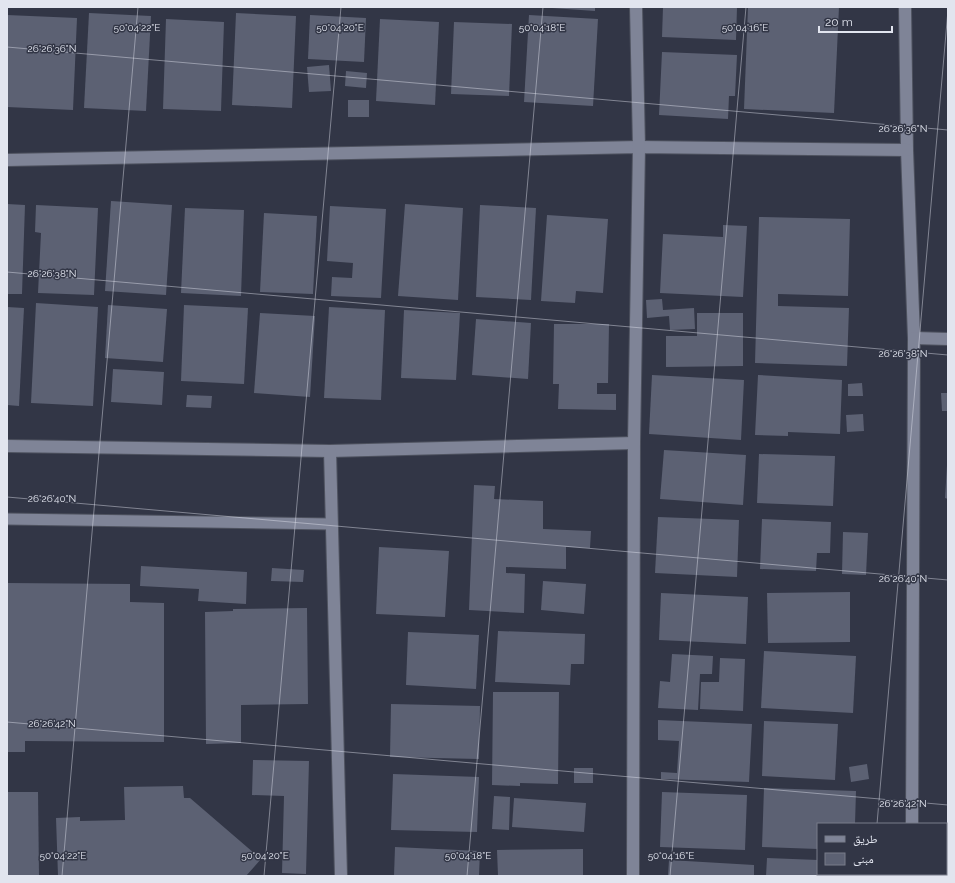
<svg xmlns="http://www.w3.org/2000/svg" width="955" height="883" font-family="Raleway,'Noto Naskh Arabic',sans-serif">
<rect width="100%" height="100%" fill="#323646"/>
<g fill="#5c6173">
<path d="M552,7h43v4l-43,-3z"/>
<path d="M663,7h74l-1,33 -74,-3z"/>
<path d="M748,7h91l-5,106 -90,-4z"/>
<path d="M89,13l62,3 -5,95 -62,-3z"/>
<path d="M236,13l60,3 -4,92 -60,-3z"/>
<path d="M7,15l70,3 -4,92 -66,-3z"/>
<path d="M310,15l56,3 -2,44 -56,-3z"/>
<path d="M529,15l69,4 -5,87 -69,-4z"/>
<path d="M166,19l58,3 -3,89 -58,-2z"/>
<path d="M380,19l59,3 -4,83 -59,-4z"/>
<path d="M454,22l58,2 -3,72 -58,-2z"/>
<path d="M662,52l75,3 -2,41h-6l-1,23 -69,-4z"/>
<path d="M329,65l2,26 -22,1 -2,-25z"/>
<path d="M346,71l21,2 -1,15 -21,-2z"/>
<rect x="348" y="100" width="21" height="17"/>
<path d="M111,201l61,4 -6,90 -61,-4z"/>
<path d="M7,204l18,1 -3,89h-15z"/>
<path d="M405,204l58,4 -5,92 -60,-4z"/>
<path d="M36,205l62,3 -4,87 -56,-2 3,-60 -6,-1z"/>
<path d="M480,205l56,3 -5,92 -55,-3z"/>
<path d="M330,206l56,3 -5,89 -50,-2 1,-19 20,1 1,-15 -26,-2z"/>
<path d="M185,208l59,2 -3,86 -60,-3z"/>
<path d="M264,213l53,3 -4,78 -53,-2z"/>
<path d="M547,215l61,4 -5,74 -27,-2 -1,12 -34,-2z"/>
<path d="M759,217l91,2 -2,77 -70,-2v12l71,2 -2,58 -92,-3z"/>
<path d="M723,225l24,1 -4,71 -83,-4 3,-59 60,3z"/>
<path d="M662,299l1,11 31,-2 1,21 -25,1 -1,-14 -22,2 -1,-18z"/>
<path d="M36,303l62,4 -5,99 -62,-3z"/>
<path d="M108,305l59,4 -4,53 -58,-4z"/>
<path d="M184,305l64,3 -4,76 -63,-3z"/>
<path d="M7,307l17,1 -5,98 -12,-1z"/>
<path d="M329,307l56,3 -4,90 -57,-2z"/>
<path d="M404,310l56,3 -4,67 -55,-2z"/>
<path d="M260,313l55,3 -5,81 -56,-4z"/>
<path d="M697,313h46v53l-77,1v-31h31z"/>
<path d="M476,319l55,4 -3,56 -56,-4z"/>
<path d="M554,324h55l-1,59h-11v11h19v16l-58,-1 1,-25h-6z"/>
<path d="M113,369l51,3 -2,33 -51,-3z"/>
<path d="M652,375l92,5 -3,60 -92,-6z"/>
<path d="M758,375l84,5 -2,54 -52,-2v4l-33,-1z"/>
<path d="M862,383l1,13h-15v-12z"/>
<path d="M941,393h7v18h-6z"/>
<path d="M187,395l25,1 -1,12 -25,-1z"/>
<path d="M863,414l1,17 -17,1 -1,-17z"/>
<path d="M664,450l82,5 -3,50 -83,-6z"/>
<path d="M759,454l76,2 -2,50 -76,-3z"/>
<path d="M947,465h1v34l-3,-1z"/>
<path d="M474,485l21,1 -1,13 49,2v28l48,2 -1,17 -24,-1v22l-60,-2v6l19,1 -1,39 -55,-3z"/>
<path d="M658,517l81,3 -2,57 -82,-4z"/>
<path d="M762,519l69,3 -1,31h-13l-1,18 -56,-2z"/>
<path d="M843,532l25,1 -2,42 -24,-1z"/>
<path d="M379,547l70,4 -4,66 -69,-3z"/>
<path d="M141,566l106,6 -1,32 -48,-3 1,-12 -59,-3z"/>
<path d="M272,568l32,2 -1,12 -32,-1z"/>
<path d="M543,581l43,3 -2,30 -43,-4z"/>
<path d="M7,583l123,1v18l34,1v139l-139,-1v11h-18z"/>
<path d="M850,592v50l-82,1 -1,-50z"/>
<path d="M661,593l87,4 -2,47 -87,-4z"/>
<path d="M307,608l1,96 -67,1v38l-35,1 -1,-132 28,-1v-2z"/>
<path d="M498,631l87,3 -1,30h-13l-1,21 -75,-3z"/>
<path d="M408,632l71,3 -3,54 -70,-4z"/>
<path d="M764,651l92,5 -3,57 -92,-5z"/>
<path d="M672,654l41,2 -1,18h-12l-2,36 -40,-2 2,-27 10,1z"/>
<path d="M720,658l25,1 -2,52 -43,-2 1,-27h18z"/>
<path d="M493,692h66l-1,92 -38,-1v3l-28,-1z"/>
<path d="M391,704l89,2 -1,53 -89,-2z"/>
<path d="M658,720l94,4 -3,58 -88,-3v-7l16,1 2,-32 -21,-1z"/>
<path d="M764,721l74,3 -3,56 -73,-4z"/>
<path d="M253,760l56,1 -3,113 -24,-1 2,-77 -32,-1z"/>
<path d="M867,764l2,15 -18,3 -2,-15z"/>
<rect x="574" y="768" width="19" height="15"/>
<path d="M393,774l86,3 -2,55 -86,-2z"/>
<path d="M183,786l1,12h6l71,61 -15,17h-188l-2,-58 24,-1v4l45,-1 -1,-33z"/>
<path d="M764,788l92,3 -1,33h-37v25l-56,-2z"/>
<path d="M7,792h31l1,84h-32z"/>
<path d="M662,792l85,3 -2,55 -85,-3z"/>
<path d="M494,796l16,1 -1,33 -17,-1z"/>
<path d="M514,798l72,5 -2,29 -72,-5z"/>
<path d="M395,847l85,4 -1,25h-85z"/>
<path d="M583,849v27h-85l-1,-26z"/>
<path d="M767,858l51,2v14h37v2h-89z"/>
<path d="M669,860l85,5v11h-86z"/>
</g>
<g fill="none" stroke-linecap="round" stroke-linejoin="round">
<defs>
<path id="lane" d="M7,519l324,5"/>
<g id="street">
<path d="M905,7l2,143 7,188 -2,486"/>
<path d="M7,160l632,-13 268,3"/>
<path d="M914,338l34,1"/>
<path d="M7,446l323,5 304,-8"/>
<path d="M330,451l11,425"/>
<path d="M633,876l1,-433 5,-296 -3,-140"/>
<path d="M912,876v-2"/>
</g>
</defs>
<use href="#lane" stroke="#4e525f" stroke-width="13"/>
<use href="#street" stroke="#4e525f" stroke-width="14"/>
<use href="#lane" stroke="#7f8497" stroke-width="11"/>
<use href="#street" stroke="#7f8497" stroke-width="12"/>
</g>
<path fill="none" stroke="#e2e5ef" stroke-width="1" stroke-opacity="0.45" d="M7,47l941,83M7,272l941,83M7,497l941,83M7,722l941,83M877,824l71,-814M62,876l76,-869M264,876l77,-869M467,876l76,-869M670,876l76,-869M872,876v-2"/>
<g font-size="10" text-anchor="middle" fill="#e2e5ef" stroke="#323646" stroke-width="3" stroke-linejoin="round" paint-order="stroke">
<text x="137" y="31">50°04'22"E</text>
<text x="340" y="31">50°04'20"E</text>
<text x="542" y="31">50°04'18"E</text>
<text x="745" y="31">50°04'16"E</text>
<text x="52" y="52">26°26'36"N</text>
<text x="903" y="132">26°26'36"N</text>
<text x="52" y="277">26°26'38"N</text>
<text x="903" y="357">26°26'38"N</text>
<text x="52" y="502">26°26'40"N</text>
<text x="903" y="582">26°26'40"N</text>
<text x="52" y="727">26°26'42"N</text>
<text x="903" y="807">26°26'42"N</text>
<text x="63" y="859">50°04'22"E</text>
<text x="265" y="859">50°04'20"E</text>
<text x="468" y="859">50°04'18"E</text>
<text x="671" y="859">50°04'16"E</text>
</g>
<rect width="955" height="883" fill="none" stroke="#e2e5ef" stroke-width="16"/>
<rect x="817" y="823" width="130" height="52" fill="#323646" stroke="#787c8a"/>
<rect x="825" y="836" width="20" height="6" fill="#7f8497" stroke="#787c8a"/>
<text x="853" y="843" font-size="12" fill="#e2e5ef">طريق</text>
<rect x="825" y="853" width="20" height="12" fill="#5c6173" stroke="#787c8a"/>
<text x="853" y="863" font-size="12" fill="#e2e5ef">مبنى</text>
<path d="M819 26v6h73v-6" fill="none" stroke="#e2e5ef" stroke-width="2"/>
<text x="825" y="26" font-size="12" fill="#e2e5ef" stroke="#323646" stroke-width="3" paint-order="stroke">20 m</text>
</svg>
